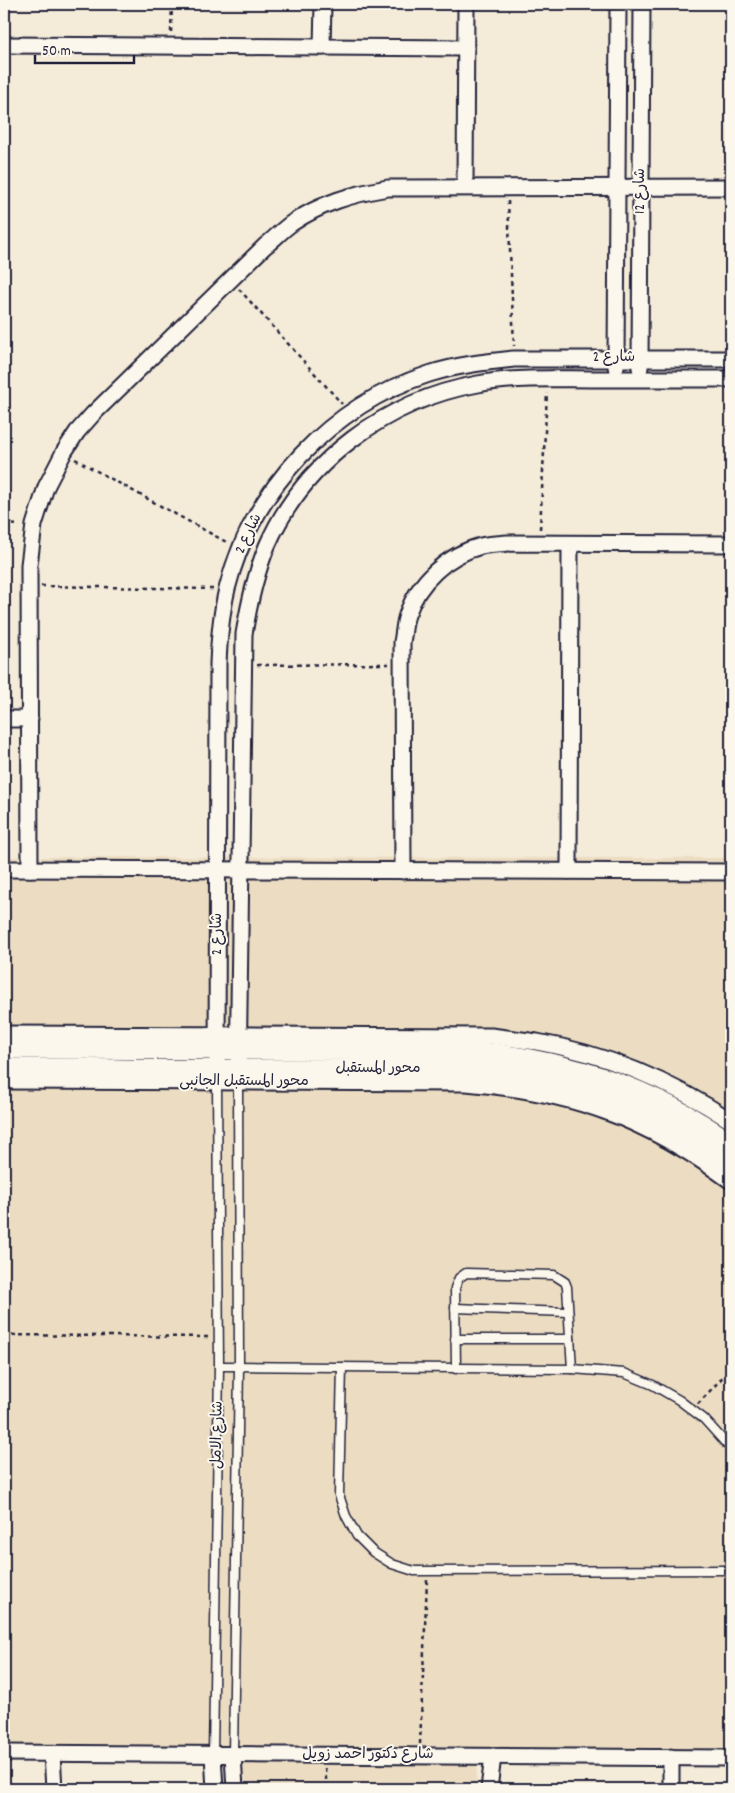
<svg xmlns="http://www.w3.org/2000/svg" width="735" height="1793" font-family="Dekko,'Playpen Sans Arabic',sans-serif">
<rect width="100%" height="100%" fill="#f4ebd9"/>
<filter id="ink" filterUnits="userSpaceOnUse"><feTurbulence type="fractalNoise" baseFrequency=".02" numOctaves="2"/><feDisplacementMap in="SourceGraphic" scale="10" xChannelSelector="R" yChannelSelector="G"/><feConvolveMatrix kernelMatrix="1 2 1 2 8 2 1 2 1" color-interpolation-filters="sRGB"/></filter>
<g filter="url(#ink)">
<path fill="#ecddc2" d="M4,857l727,1v894l-253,-4 -2,41h-250l-3,-43h-219z"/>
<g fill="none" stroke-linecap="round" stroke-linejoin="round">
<defs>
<g id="service">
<path d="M455,1308l113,4"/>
<path d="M455,1339h115"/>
<path d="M219,1366l353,3 52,4 29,12 26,15 25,19 27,30"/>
<path d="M342,1367l-3,128 7,21 11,20 16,16 19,12 22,7 317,-1"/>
<path d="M456,1369l-1,-81 4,-10 7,-5 88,2 11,7 2,5 5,82"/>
<path d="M213,1755l6,-389 -2,-284"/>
<path d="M233,1755l6,-388 -1,-285"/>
</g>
<g id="minor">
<path d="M4,45l462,3"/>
<path d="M322,47l1,-43"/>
<path d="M465,187l1,-183"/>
<path d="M616,367l2,-363"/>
<path d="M640,368l2,-364"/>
<path d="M4,719h26"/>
<path d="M4,869l727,3"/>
<path d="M30,869l-1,-304 5,-40 12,-38 18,-35 13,-20 16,-18 172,-168c9,-7 17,-16 27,-23 30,-20 60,-29 96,-35l343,-1"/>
<path d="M403,871l-1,-229c2,-9 2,-19 5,-27 11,-33 40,-60 74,-69 8,-2 18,-2 27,-3l223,1"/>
<path d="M569,871l1,-327"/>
<path d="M4,1034l487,2c15,2 31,4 46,6 70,12 135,40 194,79"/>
<path d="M4,1081l462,2c107,9 179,35 265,98"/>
<path d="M217,1082l1,-418c1,-25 3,-50 9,-75 25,-100 104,-184 202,-215 28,-9 56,-12 85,-15h217"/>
<path d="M238,1082l6,-448c5,-30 11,-59 23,-88 37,-85 120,-146 211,-162 37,-7 76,-5 113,-5 47,0 94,0 140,0"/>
<path d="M4,1753l727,5"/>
<path d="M52,1754l2,35"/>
<path d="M213,1755l2,34"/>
<path d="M233,1755l2,34"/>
<path d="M489,1789l4,-33"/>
<path d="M671,1789v-32"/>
</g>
<g id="tertiary">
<path d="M4,1049l470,2c95,9 179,36 257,92"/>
<path d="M4,1068c89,0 179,2 268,1 44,0 88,0 132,0 23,0 46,-2 68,-1 91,7 187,39 259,95"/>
</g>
</defs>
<use href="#service" stroke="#22223b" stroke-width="11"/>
<use href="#minor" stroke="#22223b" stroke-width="19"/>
<use href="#tertiary" stroke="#22223b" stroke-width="22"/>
<g stroke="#22223b" stroke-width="2.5" stroke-dasharray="4 4" stroke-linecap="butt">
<path d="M171,32l1,-28"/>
<path d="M508,201l6,145"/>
<path d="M239,289l103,115"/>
<path d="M75,459l153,84"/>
<path d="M4,524l16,1"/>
<path d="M540,529l7,-136"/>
<path d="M41,586l172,3"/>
<path d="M257,665l132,-1"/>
<path d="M4,1335l206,2"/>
<path d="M698,1404l33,-36"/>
<path d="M420,1744l7,-164"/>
<path d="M325,1768l2,21"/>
</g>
<use href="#service" stroke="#fbf7ec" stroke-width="8"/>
<use href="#minor" stroke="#fbf7ec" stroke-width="15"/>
<use href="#tertiary" stroke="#fbf7ec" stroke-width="19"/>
</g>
</g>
<g text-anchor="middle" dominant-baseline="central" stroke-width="4" stroke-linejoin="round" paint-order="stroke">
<g font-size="15" fill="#22223b" stroke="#fbf7ec">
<text transform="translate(641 191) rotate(-90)">شارع 12</text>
<text x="614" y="358">شارع 2</text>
<text transform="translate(249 534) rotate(-64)">شارع 2</text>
<text transform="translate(218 934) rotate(-90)">شارع 2</text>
<text x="378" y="1069">محور المستقبل</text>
<text x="244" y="1082">محور المستقبل الجانبى</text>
<text transform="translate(218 1435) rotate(-89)">شارع الامل</text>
<text x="368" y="1755">شارع دكتور احمد زويل</text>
</g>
</g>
<rect width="735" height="1793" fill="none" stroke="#fbf7ec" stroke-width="20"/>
<rect x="10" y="10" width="715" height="1773" fill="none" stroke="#22223b" stroke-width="2" filter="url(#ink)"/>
<path d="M35 55v8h99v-8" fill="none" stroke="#22223b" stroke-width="2.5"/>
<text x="42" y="55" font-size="15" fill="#22223b" stroke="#fbf7ec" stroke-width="4" paint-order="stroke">50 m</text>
</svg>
